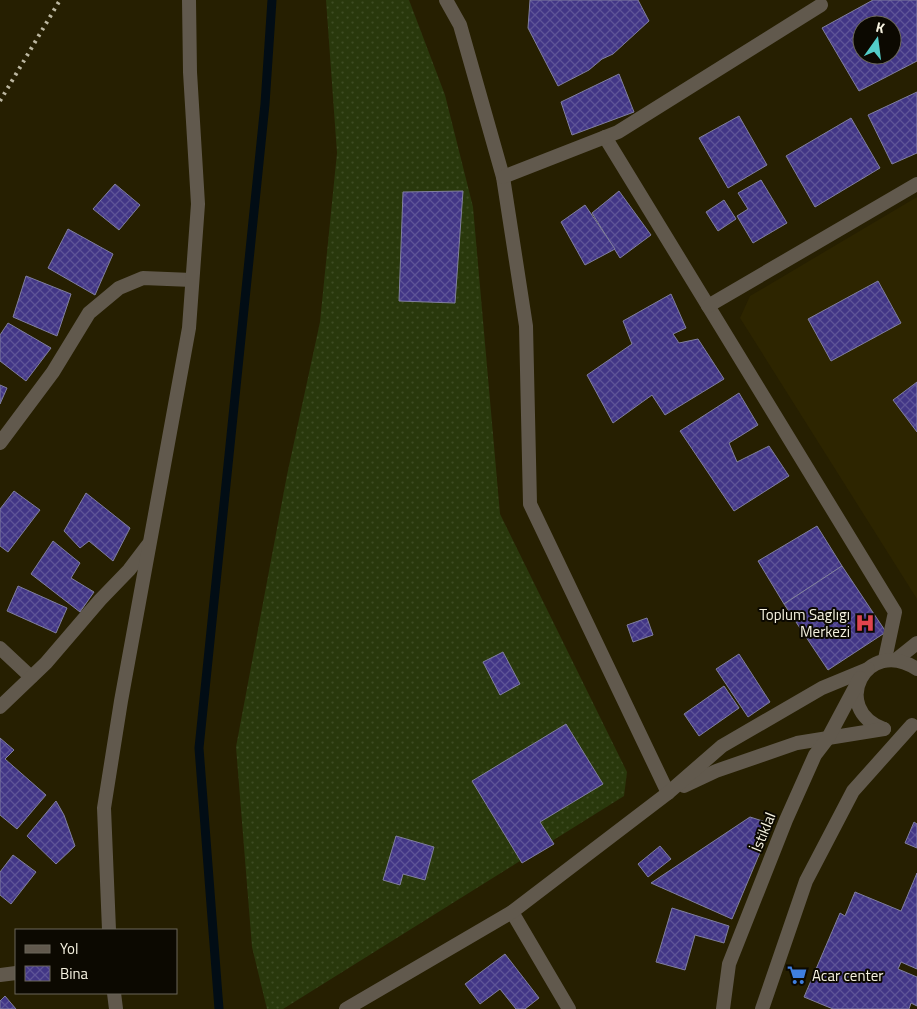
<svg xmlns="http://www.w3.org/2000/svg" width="917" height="1009" font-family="'Titillium Web',sans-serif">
<defs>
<pattern id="grass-dots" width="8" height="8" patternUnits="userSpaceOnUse" patternTransform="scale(1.25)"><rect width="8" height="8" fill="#29380c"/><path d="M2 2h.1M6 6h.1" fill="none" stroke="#3e4c23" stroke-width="1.8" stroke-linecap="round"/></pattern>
<pattern id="building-cross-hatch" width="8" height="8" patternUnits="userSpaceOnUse" patternTransform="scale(1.25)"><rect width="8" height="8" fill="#423686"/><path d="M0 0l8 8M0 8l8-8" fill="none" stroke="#5e5497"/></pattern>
</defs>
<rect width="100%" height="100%" fill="#261f01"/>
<path fill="#2d2500" d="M917,197v402l-177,-281 10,-22z"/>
<path fill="url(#grass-dots)" d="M326,0h83l36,95 28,112 27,307 127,258 -3,24 -341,213h-16l-15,-62 -16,-200 51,-272 33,-153 17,-169z"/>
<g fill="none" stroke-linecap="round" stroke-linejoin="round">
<path stroke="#020d15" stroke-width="9" d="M219,1009l-20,-261 66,-644 7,-104"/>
</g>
<g fill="url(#building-cross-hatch)" stroke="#807f9f" fill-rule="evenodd">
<path d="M530,0h108l11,21 -36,33 -11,5 -13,11 -31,16 -30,-58z"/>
<path d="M873,0h44v61l-58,30 -37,-63zM862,25h30v30h-30z"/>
<path d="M619,74l15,38 -62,23 -11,-33z"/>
<path d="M917,92v61l-25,11 -24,-49z"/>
<path d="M739,116l28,49 -39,23 -29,-50z"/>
<path d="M851,118l29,50 -65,39 -29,-51z"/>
<path d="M761,180l26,43 -34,20 -16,-27 11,-7 -10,-16z"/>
<path d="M115,184l25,21 -21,25 -26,-21z"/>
<path d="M463,191l-8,112 -56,-2 4,-109z"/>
<path d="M619,191l32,44 -31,23 -28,-45z"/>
<path d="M724,200l12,19 -18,12 -12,-19z"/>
<path d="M585,205l30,44 -30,16 -24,-43z"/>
<path d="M68,229l45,25 -18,41 -47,-27z"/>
<path d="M26,276l45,18 -14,42 -44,-19z"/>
<path d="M878,281l23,42 -70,38 -23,-42z"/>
<path d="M671,294l15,34 -13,6 6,9 19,-4 26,40 -59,36 -13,-20 -39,28 -26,-48 45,-31 -9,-23z"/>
<path d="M8,323l43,25 -25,33 -26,-20v-26z"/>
<path d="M917,382v50l-24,-32z"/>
<path d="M0,385l7,3 -7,16z"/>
<path d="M739,393l19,32 -29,18 8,19 32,-16 20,30 -55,35 -54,-80z"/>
<path d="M14,491l26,19 -32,42 -8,-6v-37z"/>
<path d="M86,493l44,35 -17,33 -24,-20 -9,7 -16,-17z"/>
<path d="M817,526l25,40 -58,38 -26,-43z"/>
<path d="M53,541l27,22 -9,15 23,14 -14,20 -49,-38z"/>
<path d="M842,566l44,66 -58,38 -44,-66z"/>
<path d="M18,586l49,22 -11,25 -49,-22z"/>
<path d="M647,618l6,17 -20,7 -6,-17z"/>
<path d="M503,652l17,32 -20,11 -17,-33z"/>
<path d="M739,654l31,48 -22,15 -32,-48z"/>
<path d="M724,686l15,22 -40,28 -15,-22z"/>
<path d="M566,724l37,60 -63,38 14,22 -32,19 -50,-82z"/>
<path d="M0,738l14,12 -9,9 41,36 -29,34 -17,-14z"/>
<path d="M56,801l8,14 11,31 -19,18 -29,-28z"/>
<path d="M750,817l22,7 -40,95 -81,-36z"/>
<path d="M914,822l3,2v24l-12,-5z"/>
<path d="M396,836l38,11 -9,33 -22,-6 -3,11 -17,-5z"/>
<path d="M660,846l11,13 -23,18 -10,-13z"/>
<path d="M13,855l23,17 -25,32 -11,-9v-23z"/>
<path d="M917,873v96l-16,-7 -3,7 19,8v29l-6,-3 -2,6h-76l-29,-12 36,-84 5,3 10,-24 46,19z"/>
<path d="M672,908l57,18 -5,17 -29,-8 -10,35 -29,-8z"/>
<path d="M505,954l34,44 -14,11h-9l-16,-20 -20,15 -15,-20z"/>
<path d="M5,996l11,13h-16v-8z"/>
</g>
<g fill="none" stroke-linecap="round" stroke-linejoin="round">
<g stroke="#61594d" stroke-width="14">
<path d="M446,0l14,25 43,152 23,149 4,178 138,289"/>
<path d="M605,137l290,475 -10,47"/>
<path d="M503,177l115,-45 203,-127"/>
<path d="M708,306l209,-122"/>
<path d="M0,443l53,-71 36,-59 30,-25 24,-10 49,2"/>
<path d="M0,648l31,29"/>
<path d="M0,707l46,-44 54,-63 29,-30 19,-25"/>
<path d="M109,930l-5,-122 17,-107 68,-373 9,-124 -8,-132 -1,-72"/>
<path d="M0,975l16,-2"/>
<path d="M114,993l2,16"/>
</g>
<g stroke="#61594d" stroke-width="14">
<path d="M897,659l20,-16"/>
<path d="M884,729c-55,-20 -18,-94 33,-60"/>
<path d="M684,786l32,-15 81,-28 87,-14"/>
<path d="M512,912l57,97"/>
<path d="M346,1009l166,-97 156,-119 54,-47 100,-58 46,-19"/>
<path d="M723,1009l6,-45 57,-144 29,-65 13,-17 32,-60"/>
<path d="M762,1009l44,-128 47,-90 59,-66"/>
</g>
<path stroke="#bcb7a1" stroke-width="4" stroke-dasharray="2.5 5" stroke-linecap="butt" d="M0,101l60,-101"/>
</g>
<defs>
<symbol id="hospital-bare" viewBox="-9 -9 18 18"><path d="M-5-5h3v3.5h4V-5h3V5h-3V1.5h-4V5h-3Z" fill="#e0444e" stroke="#0c0901" stroke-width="2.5" paint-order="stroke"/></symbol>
<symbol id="supermarket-bare" viewBox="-9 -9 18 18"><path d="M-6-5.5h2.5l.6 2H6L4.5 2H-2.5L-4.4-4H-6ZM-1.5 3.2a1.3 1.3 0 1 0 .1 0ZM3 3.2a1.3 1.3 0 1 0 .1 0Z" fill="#3f7fe0" stroke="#0c0901" stroke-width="2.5" paint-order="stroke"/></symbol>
</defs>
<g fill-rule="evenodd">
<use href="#hospital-bare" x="851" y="609" width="28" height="28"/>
<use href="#supermarket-bare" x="783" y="961" width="28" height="28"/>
</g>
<g text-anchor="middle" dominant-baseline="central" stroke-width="4" stroke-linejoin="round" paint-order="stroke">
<g font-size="15" fill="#f6f2e0" stroke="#0c0901" text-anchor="end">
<text x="850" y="614">Toplum Saglıgı<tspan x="850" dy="17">Merkezi</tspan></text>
<text x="812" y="975" text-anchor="start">Acar center</text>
</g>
<g font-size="15" fill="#f6f2e0" stroke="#0c0901">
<text transform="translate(763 832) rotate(-68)">İstiklal</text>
</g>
</g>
<rect x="15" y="929" width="162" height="65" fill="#0c0901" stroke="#6a665a"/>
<rect x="25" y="945" width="25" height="8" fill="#61594d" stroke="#6a665a"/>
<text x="60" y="954" font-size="15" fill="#f6f2e0">Yol</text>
<rect x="25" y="966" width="25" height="15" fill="url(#building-cross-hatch)" stroke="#6a665a"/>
<text x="60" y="979" font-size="15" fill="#f6f2e0">Bina</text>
<g transform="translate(877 40) rotate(14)"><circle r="24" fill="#0c0901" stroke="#6a665a"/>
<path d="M0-4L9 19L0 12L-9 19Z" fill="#53cdc9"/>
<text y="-8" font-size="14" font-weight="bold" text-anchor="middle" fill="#f6f2e0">K</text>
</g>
</svg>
